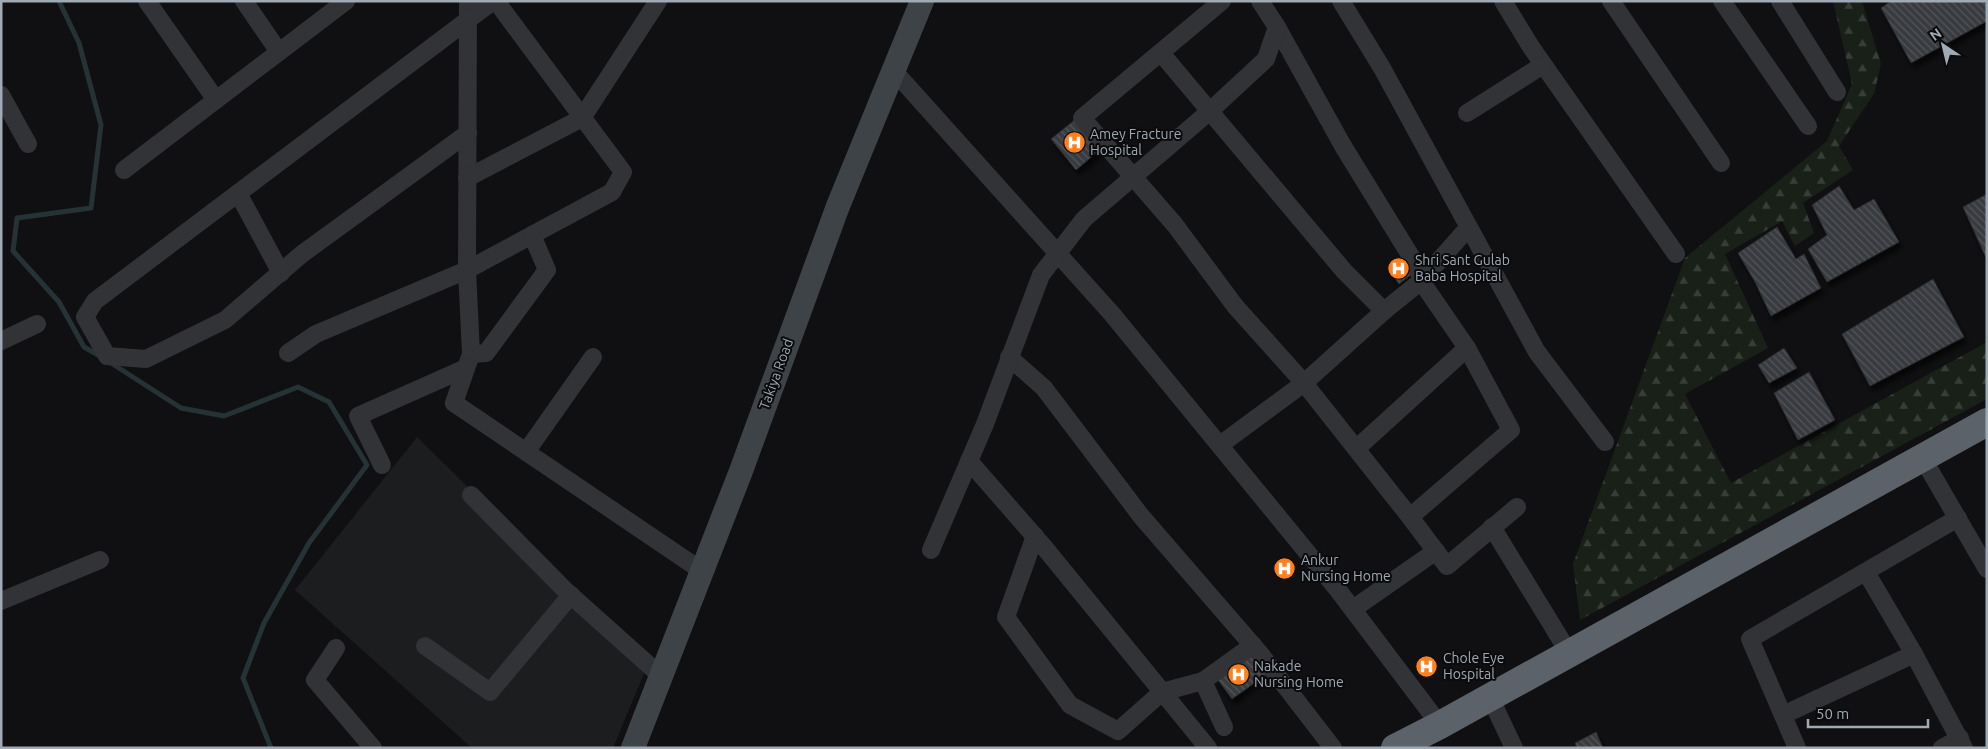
<svg xmlns="http://www.w3.org/2000/svg" width="1988" height="749" font-family="Ubuntu,sans-serif">
<defs>
<pattern id="forest-firs" width="22" height="20" patternUnits="userSpaceOnUse" patternTransform="scale(1.25)"><rect width="22" height="20" fill="#182018"/><path d="M5 1l3.5 6h-7zM16 11l3.5 6h-7z" fill="#363e37"/></pattern>
<pattern id="building-back-hatch" width="6" height="6" patternUnits="userSpaceOnUse" patternTransform="scale(1.25)"><rect width="6" height="6" fill="#393b40"/><path d="M-1 5l2 2M0 0l6 6M5-1l2 2" fill="none" stroke="#525559"/></pattern>
<filter id="shadow"><feDropShadow dx="3" dy="5.5" stdDeviation="2.5" flood-color="#0009"/></filter>
</defs>
<rect width="100%" height="100%" fill="#101012"/>
<path fill="#1b1d1f" d="M417,437l231,227 -35,84h-141l-177,-158z"/>
<path fill="url(#forest-firs)" d="M1833,1h29l19,63 -7,30 -35,52 14,24 -50,33 11,30 -19,13 -13,-25 -57,33 43,94 -83,46 46,89 256,-141v57l-407,221 -7,-56 112,-306 142,-117 25,-57z"/>
<g fill="none" stroke-linecap="round" stroke-linejoin="round">
<g stroke="#253336" stroke-width="5">
<path d="M59,1l20,42 22,82 -10,83 -74,10 -4,33 46,51 25,45 16,9"/>
<path d="M111,363l70,45 43,8 74,-29 31,15 38,63 -58,78 -45,80 -21,55 28,70"/>
</g>
</g>
<g fill="url(#building-back-hatch)" stroke="#2a2b2e" filter="url(#shadow)">
<path d="M1891,1h96v20l-76,42 -30,-55z"/>
<path d="M1077,118l25,30 -26,22 -25,-31z"/>
<path d="M1839,186l15,24 20,-11 25,43 -72,40 -19,-33 19,-14 -15,-30z"/>
<path d="M1987,194v66l-24,-53z"/>
<path d="M1777,227l19,32 8,-5 17,34 -50,28 -16,-34 -17,-29z"/>
<path d="M1404,255l12,16 -17,13 -12,-16z"/>
<path d="M1933,279l31,58 -94,49 -28,-52z"/>
<path d="M1784,348l13,20 -28,15 -11,-18z"/>
<path d="M1809,372l26,48 -37,20 -24,-47z"/>
<path d="M1250,650l17,24 -35,25 -17,-23z"/>
<path d="M1596,732l7,16h-26l-2,-5z"/>
</g>
<g fill="none" stroke-linecap="round" stroke-linejoin="round">
<g stroke="#313337" stroke-width="18">
<path d="M147,1l69,99"/>
<path d="M244,1l35,51"/>
<path d="M468,1l-1,269 4,84 -17,49 248,168"/>
<path d="M1260,1l17,26 66,119 75,122 3,13"/>
<path d="M1341,1l41,67 155,284 68,90"/>
<path d="M1503,1l28,46 145,207"/>
<path d="M1611,1l110,162"/>
<path d="M1722,1l86,125"/>
<path d="M1780,1l57,91"/>
<path d="M1161,53l183,218 40,40"/>
<path d="M893,70l219,244 226,276 102,135"/>
<path d="M1,95l27,49"/>
<path d="M1467,113l76,-48"/>
<path d="M468,133l-166,121 -77,66 -79,39 -39,-3 -22,-39 10,-16 398,-300"/>
<path d="M124,170l222,-169"/>
<path d="M467,178l115,-60 76,-117"/>
<path d="M238,193l43,80"/>
<path d="M1421,281l47,-53"/>
<path d="M1,341l36,-17"/>
<path d="M288,353l28,-19 151,-64 145,-78 11,-20 -127,-171"/>
<path d="M471,354l15,-1 61,-83 -15,-35"/>
<path d="M1009,357l35,31 97,128 121,140 71,92"/>
<path d="M1220,445l84,-62 80,-72 37,-30 46,67 44,82 -101,87 -106,-134 -69,-77 -60,-81 -93,-107 140,-117"/>
<path d="M1357,448l110,-100"/>
<path d="M526,452l67,-95"/>
<path d="M1922,457l65,112"/>
<path d="M969,461l75,86 164,201"/>
<path d="M382,465l-24,-49 108,-48"/>
<path d="M471,495l95,96 95,85"/>
<path d="M1410,517l37,49 70,-59"/>
<path d="M1492,527l77,126"/>
<path d="M1035,536l-29,81 64,88 48,26 44,-39 41,-11 21,46"/>
<path d="M931,550l54,-126 56,-149 43,-56 126,-108 56,-52 11,-32"/>
<path d="M1866,572l48,82 50,94"/>
<path d="M1,601l99,-41"/>
<path d="M1353,609l83,-58"/>
<path d="M425,646l65,46 81,-97"/>
<path d="M336,648l-21,32 58,68"/>
<path d="M1203,681l50,-36"/>
<path d="M1490,697l24,51"/>
<path d="M1783,715l131,-61"/>
<path d="M1797,748l-47,-109 208,-121"/>
<path d="M1942,748l18,-10"/>
</g>
<path stroke="#3e4347" stroke-width="24" d="M633,748l108,-277 97,-265 84,-205"/>
<path stroke="#5c6269" stroke-width="28" d="M1395,748l45,-23 547,-303"/>
</g>
<defs>
<symbol id="hospital-disc" viewBox="-11 -11 22 22"><circle r="9.5" fill="#ff7f1b" stroke="#0b0b0d"/><path d="M-5-5h3v3.5h4V-5h3V5h-3V1.5h-4V5h-3Z" fill="#fff"/></symbol>
</defs>
<g fill-rule="evenodd">
<use href="#hospital-disc" x="1062" y="130" width="25" height="25"/>
<use href="#hospital-disc" x="1386" y="256" width="25" height="25"/>
<use href="#hospital-disc" x="1272" y="556" width="25" height="25"/>
<use href="#hospital-disc" x="1414" y="654" width="25" height="25"/>
<use href="#hospital-disc" x="1226" y="662" width="25" height="25"/>
</g>
<g text-anchor="middle" dominant-baseline="central" stroke-width="4" stroke-linejoin="round" paint-order="stroke">
<g font-size="14" fill="#9faab4" stroke="#0b0b0d" text-anchor="start">
<text x="1090" y="134">Amey Fracture<tspan x="1090" dy="16">Hospital</tspan></text>
<text x="1415" y="260">Shri Sant Gulab<tspan x="1415" dy="16">Baba Hospital</tspan></text>
<text x="1301" y="560">Ankur<tspan x="1301" dy="16">Nursing Home</tspan></text>
<text x="1443" y="658">Chole Eye<tspan x="1443" dy="16">Hospital</tspan></text>
<text x="1254" y="666">Nakade<tspan x="1254" dy="16">Nursing Home</tspan></text>
</g>
<g font-size="14" fill="#9faab4" stroke="#0b0b0d">
<text transform="translate(776 374) rotate(-70)">Takiya Road</text>
</g>
</g>
<rect width="1988" height="749" fill="none" stroke="#9faab4" stroke-width="5"/>
<g transform="translate(1943 45) rotate(325)" stroke="#0b0b0d" stroke-width="4" paint-order="stroke">
<path d="M0-4L9 19L0 12L-9 19Z" fill="#9faab4"/>
<text y="-8" font-size="14" font-weight="bold" text-anchor="middle" fill="#9faab4">N</text>
</g>
<path d="M1808 719v8h120v-8" fill="none" stroke="#9faab4" stroke-width="2.5"/>
<text x="1816" y="719" font-size="15" fill="#9faab4" stroke="#0b0b0d" stroke-width="4" paint-order="stroke">50 m</text>
</svg>
